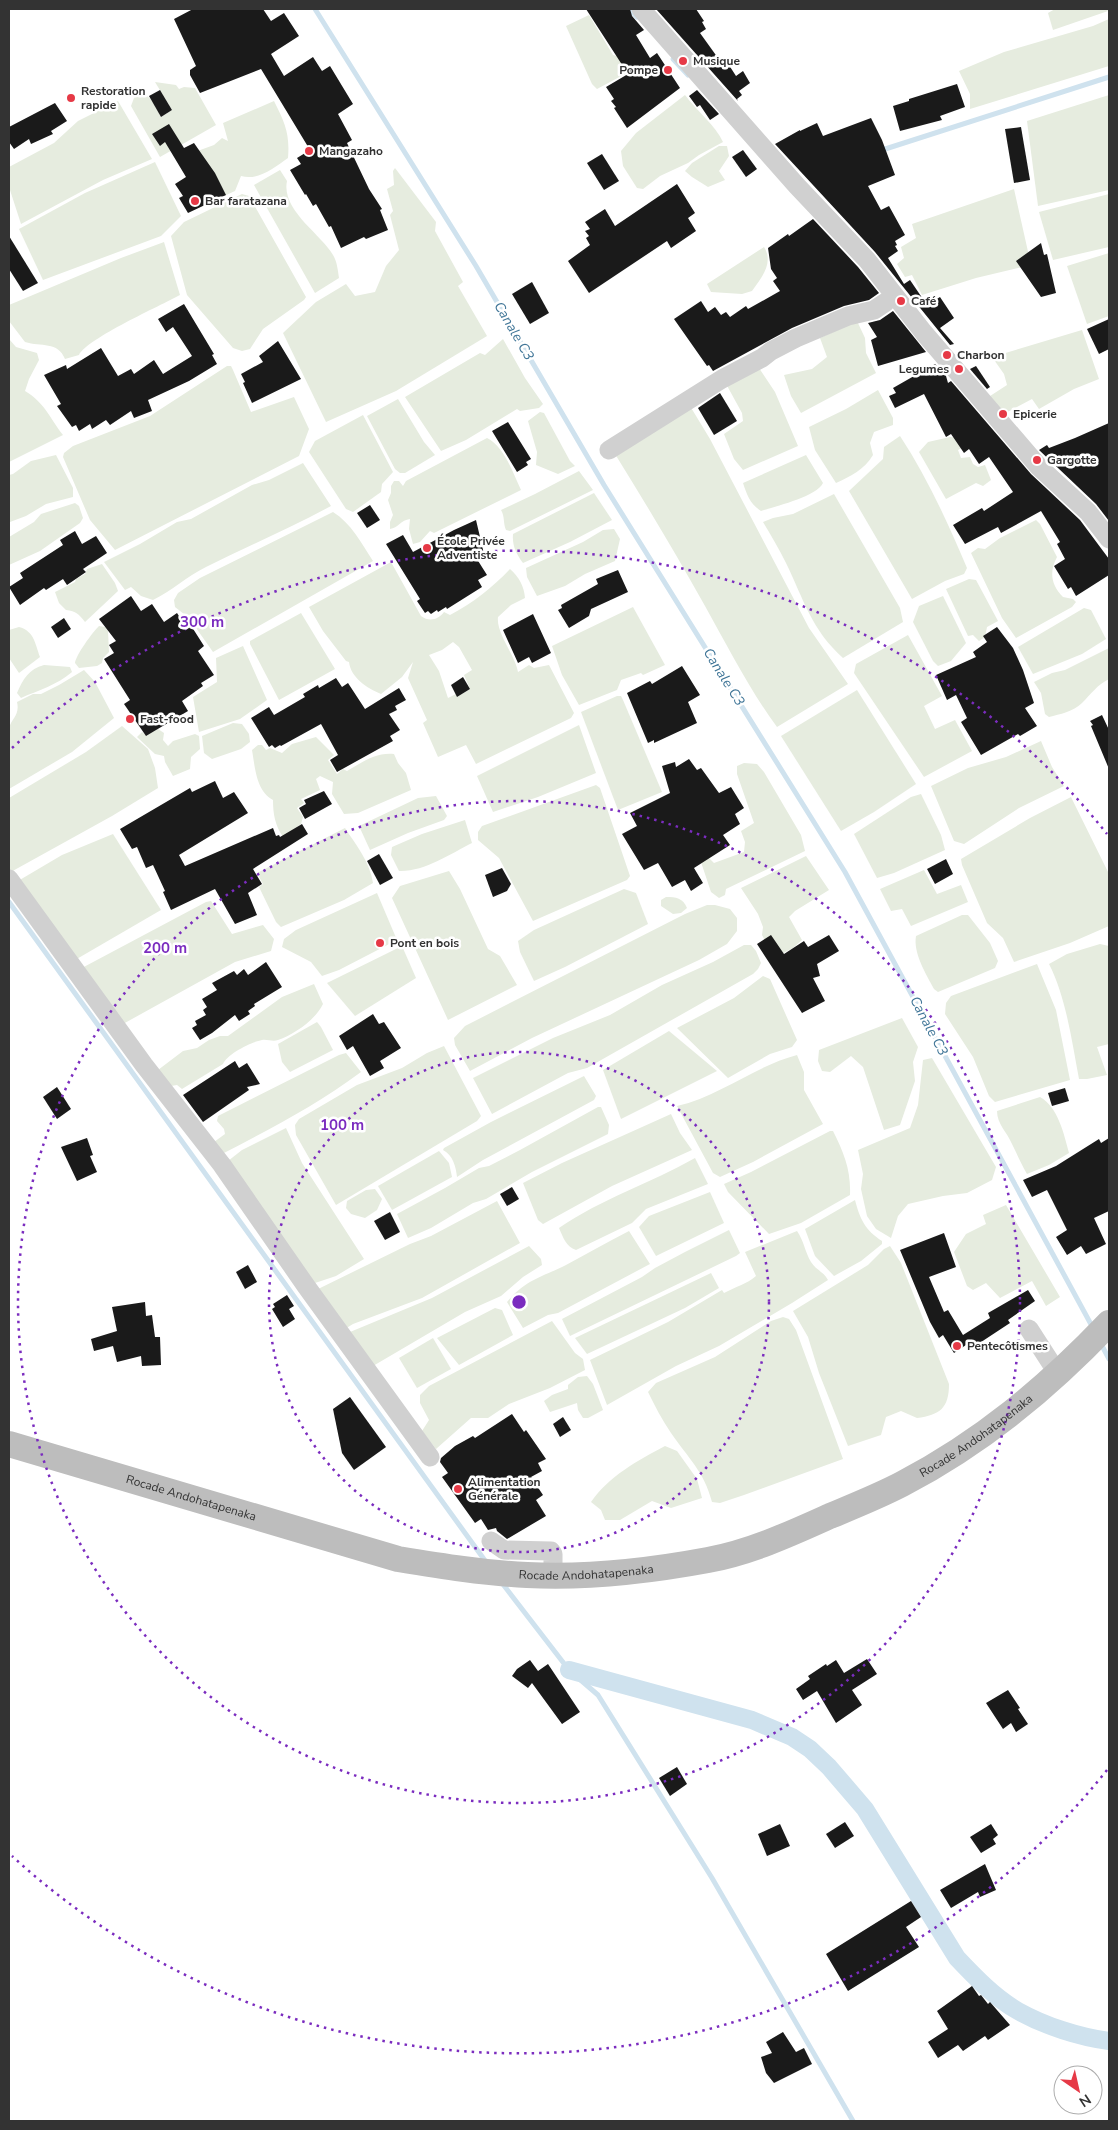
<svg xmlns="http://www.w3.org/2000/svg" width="1118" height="2130" font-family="'Nunito Sans',sans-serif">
<rect width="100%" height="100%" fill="#fff"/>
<g fill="#e6ecdf" fill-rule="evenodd">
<path d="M1055,9h52l1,2 -55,19 -5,-17z"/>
<path d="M589,15l24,40 8,2 11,17h-7l-28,15 -5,-5 -26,-58z"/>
<path d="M1109,19v47l-139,43v-15l-11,-23 45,-19 89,-26z"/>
<path d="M155,82l21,3 3,4 5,-2 11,1 21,37 -56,32 -29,-51 3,-8 4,-4c14,0 17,12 23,23l11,-7z"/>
<path d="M685,95c11,15 31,31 38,47l-24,13 -11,8 -28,13 -17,13 -6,-1 -14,-22 -2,-15 15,-18z"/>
<path d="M1109,95v95l-71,16 -11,-85z"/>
<path d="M118,101l34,58 -49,21 -82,44 -12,-37v-20l45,-24 24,-22z"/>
<path d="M274,101c11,22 16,33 14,57 -14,10 -30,23 -47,18l-6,15 -46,21 -3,-4 6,-55 22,-8 8,-7 6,3 -5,-18z"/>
<path d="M719,146h8l2,10 -10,15 6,9 -17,7 -16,-10 -7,-6 7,-8z"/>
<path d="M155,162l26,54 -20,20 -118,44 -24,-51 66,-36z"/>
<path d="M395,168l41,54 -1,9 28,51 -5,4 29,50 -91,55 -70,31 -43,-89 33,-31 30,-18 9,12 20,-4 11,-26 13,-16 -9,-35 3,-4 -6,-22 7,-4 -1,-14z"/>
<path d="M280,170l7,11c-6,29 33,52 46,74 4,6 5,16 6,23l-24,15 -61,-108z"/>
<path d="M1014,189l17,76 -55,13 -54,17 -10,-20 -7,2 -8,-13 7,-6 -3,-11 15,-9 -4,-14z"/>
<path d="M242,194l7,2 57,101 -2,3 -41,29 -13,20 -8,2 -9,-3 -46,-53 -16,-59 13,-14z"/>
<path d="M1109,194v53l-56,13 -14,-48z"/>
<path d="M164,242l16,53c-20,11 -92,43 -101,60l-14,4c-7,-18 -24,-12 -40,-17l-16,-21v-16l112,-47z"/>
<path d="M764,247c10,16 -2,30 -12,44l-10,3 -31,-2 -4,-8z"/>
<path d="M1109,253v63l-22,8 -20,-58z"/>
<path d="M857,321l8,17 1,15 10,20 -75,40 -10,-17 -7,-21 28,-6 15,-12 -7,-19z"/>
<path d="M1082,330l17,49 -25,10 -35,20 -7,-10 -32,17 -13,-18 20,-13 -3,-11 -12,-17z"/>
<path d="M9,339l7,8 21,6 2,7 -10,19 -4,12c20,12 24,26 38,44l-54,27z"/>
<path d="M503,339l22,39 18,26 -4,4 -19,3 -3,-2 -51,31 -25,11 -36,-54 75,-44 5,2z"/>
<path d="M757,365l18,27 23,54 -55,24 -9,-11 -10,-25 19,-13 -1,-8 -17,-31z"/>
<path d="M227,366h4l2,4 18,42 43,-15 15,32 -10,27 -184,94 -25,-30 -27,-63 1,-4 9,-7 77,-30z"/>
<path d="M878,390l15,28v7l-19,7 -4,11 3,12c-9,15 -22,21 -37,28l-21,-33 -6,-23 37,-18z"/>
<path d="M398,399l26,43 11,13 -30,18h-5l-5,-4 -28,-53z"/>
<path d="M690,406l20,33 99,189 39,56 -71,43c-28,-38 -49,-80 -72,-121 -29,-52 -59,-102 -90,-152z"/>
<path d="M540,412l4,1 26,48 5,5 -17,8 -22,-9 1,-13 -9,-31z"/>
<path d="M363,415l30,57 -11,12 -1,8 -28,20 -7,-3 -37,-57 6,-11z"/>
<path d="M900,436c27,41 48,87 67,132l-3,6 -19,7 -33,18 -63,-108 34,-32 1,-12z"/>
<path d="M950,437l10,1 7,7 -9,5 3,8 9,-1 3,7 5,3 7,-2 6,15 -8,6 -7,-3 -30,16 -27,-47 9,-10z"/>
<path d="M487,438c17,8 26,35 34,52l-87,43 -4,-2 -10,11 -7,2 -4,-15 1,-10c-9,1 -12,9 -20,10v-7l3,-7 -5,-15 3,-7v-7l3,-5h5l4,5 3,-5z"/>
<path d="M56,455l17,33v9l-27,7 -20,12 -16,6 -1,-47 4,-1 18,-13z"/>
<path d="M806,455l17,28c-7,14 -47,23 -62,28 -11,-7 -14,-16 -18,-28z"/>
<path d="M303,463l28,43c-41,22 -83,40 -125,61 -19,9 -34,24 -53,33l-12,-4 -10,-9 -6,3 -21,-28 36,-18 37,-22 14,-3 61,-34 17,-5z"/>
<path d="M579,471l14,19 -83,41 -4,-1c-3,-7 -1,-13 -5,-20l34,-16z"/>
<path d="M594,493l18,27 -42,22 -47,21c-7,-9 -11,-18 -10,-29z"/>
<path d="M834,494l66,114 3,14 -60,36c-32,-29 -39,-58 -57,-95 -7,-14 -15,-28 -23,-41l10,-4 20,-4z"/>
<path d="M75,503l4,3 4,12 -3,5 -40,28 -31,14v-28l25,-15 7,-8z"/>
<path d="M333,512c18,11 29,32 40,49l-160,91 -24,-34 -14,-11 -1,-7 4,-7 22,-15z"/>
<path d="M1036,520l4,4 17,33c-8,15 -6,28 6,40l10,2 3,3 -4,5 -56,31 -14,-20 -31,-65 7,-5 7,1 15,-11z"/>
<path d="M614,529l6,10 -5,22 -30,13 -20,12 -28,10 -10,-19 -1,-9 57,-26 20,-12z"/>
<path d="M391,562l30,54c8,6 17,4 23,-4l6,3c23,-12 43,-28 60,-46 9,8 14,17 15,29l-14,7 -13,12c-2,16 17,38 20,55l11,-7 5,3 15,-3 25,48 -3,5 -95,46 -10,-19 -28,12 -15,-34 4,-3 -19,-42 5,-16 -11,15 -21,17c-14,-6 -30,-16 -32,-32l-3,-1 -23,-30 -14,-24zM453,642l6,5 13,23 -8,5 6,14 -13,8 -1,-3 -8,4 -9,-27 -10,-16 13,-5z"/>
<path d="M102,564l13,19 3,8 -33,31c-6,-8 -9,-11 -19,-12l-7,-7 -4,-11 20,-10 1,-3 9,-5 2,-5z"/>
<path d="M969,579l7,1 22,41 -11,6 -2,10 -6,4 -6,-6 -5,1 -22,-47z"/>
<path d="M943,596l23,47 -15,18 -13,5 -5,-5 -20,-39 6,-16z"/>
<path d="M633,607l32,58 -22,10 -2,-2 -20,7 -4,10 -38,15 -17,-30 -10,-29z"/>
<path d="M1084,608l7,2 15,29 -24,15 -49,20 -15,-27z"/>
<path d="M301,613l34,56 -56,31 -29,-56v-3z"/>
<path d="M99,626l6,1 3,4 1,21 -6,6 -1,5 -5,3 -18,2 -4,-5c1,-8 17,-30 24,-37z"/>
<path d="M19,627c15,4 16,16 21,30l-21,16 -10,-15v-28z"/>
<path d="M908,635l34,61 -18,10 11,23 20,-9 17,31 -48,26 -70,-104 2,-9z"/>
<path d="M243,646l24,54 -27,19 -41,13 -6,-35 24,-15 -1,-24z"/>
<path d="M1109,648v31c-12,6 -18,15 -27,24 -9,9 -22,11 -33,14l-4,-3 -4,-21 -7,-11 18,-9 13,-3z"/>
<path d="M44,665l26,2 2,5c-15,13 -33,18 -51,26l-4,-5c6,-14 12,-24 27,-28z"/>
<path d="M84,670l11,12 19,36 -42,34 -63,37c0,-13 -3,-52 0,-61 3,-10 11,-13 8,-26l16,-8h8l18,-9z"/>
<path d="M857,690l59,94 -42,28 -33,19 -60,-95z"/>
<path d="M617,696h4l2,4 39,92 -44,18 -37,-98z"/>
<path d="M233,723l9,1 7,10 1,8 -9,7 -29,10 -8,-6 -2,-17z"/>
<path d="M579,725l17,48 -58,24 -45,15 -16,-36z"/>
<path d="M122,726l26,23 7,19 3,20 -46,28 -103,57v-75l77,-46z"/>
<path d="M158,729l6,4 -1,7 5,6 5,-5 22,-7 4,2 1,13 -9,8 -1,12 -17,7 -8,-14 -1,-6 -9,-2 -18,-17 5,-5 4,3z"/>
<path d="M316,737l18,18 -6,5 9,14 6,-5 4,2c14,-8 29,-19 47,-17l4,9 8,10 5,17 -53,23 -14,1 -12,-20 1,-12 -13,-6 -4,3 4,11 -19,9 3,4 -7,5 6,9 -2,7 -18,13c-8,-12 -10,-23 -10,-37 -17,-9 -18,-33 -21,-50l6,-5h4l4,5 4,-2 12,5 10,-9z"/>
<path d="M1041,741l11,26 12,19 -45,22 -55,36 -10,-3 -23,-55 37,-18 38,-11z"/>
<path d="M744,763l13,1 7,8 37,63 4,16 -79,38 -1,6 -6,3 -8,-6 -13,-39 9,3 7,7 30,-11 1,-10 -4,-11 13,-8 -17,-49v-8z"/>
<path d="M596,785l4,3 30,88 -3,4 -94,41 -34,-63 -21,-18v-8l4,-6z"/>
<path d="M921,794l20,41 4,15 -51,23 -17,5 -23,-44 57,-37z"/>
<path d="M436,796l11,20 -3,4 -36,13 -38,17 -11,-24 59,-28z"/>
<path d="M1071,797l38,77v52l-39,17 -56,19 -11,-24 -16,-15 -25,-58 -1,-6 69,-41z"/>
<path d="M465,820l7,23c-22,11 -48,29 -73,28l-8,-16 1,-8 30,-13z"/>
<path d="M345,828c11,17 25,34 28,55l-29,17 -63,27 -5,-5 -17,-35 4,-3 -6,-11z"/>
<path d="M113,834l48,76 -86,50 -57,-79 44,-26z"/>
<path d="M806,856l23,34 -34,21 -6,6 13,23 -9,8 -19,10 -12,-23 1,-8 -5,-13 -17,-26z"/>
<path d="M924,870l13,24 24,-9 7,17 -57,24 -9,-17 -11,2 -11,-22z"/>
<path d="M449,871l11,18 28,60 12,7 17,29 -69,35 -56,-122 8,-12z"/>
<path d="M624,889l12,4 12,31 -83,43 -31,14 -14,-29 -2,-11 16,-11z"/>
<path d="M377,893l20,47 -58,30 -17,6 -11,-14 -29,-15 2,-8 12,-9z"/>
<path d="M666,897c10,0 17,1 21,11l-6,5 -8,1 -12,-8v-6z"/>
<path d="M211,901l21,33 31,-9 11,14 -3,12 -36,11 -112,62 -43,-55 126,-67z"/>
<path d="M707,905h8l15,4 7,9v13l-10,13 -28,16 -167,78 -62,33 -15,-26 -1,-7 11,-12 220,-112z"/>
<path d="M962,915h6l22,28 8,18 -3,7 -57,24 -4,-3c-8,-15 -21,-36 -18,-53z"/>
<path d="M1100,944l9,2v98l-12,3 10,28 -20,4h-8c-7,-37 -13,-82 -30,-115l18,-10z"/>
<path d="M744,945h7l5,6 5,12 -3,6 -5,5 -166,94 -19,5 -76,41 -19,-36 80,-40 57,-23 52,-30 51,-23z"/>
<path d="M402,946l14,32 -61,38 -28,-33z"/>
<path d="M1037,964l19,46 14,70 -75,22 -6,-6 -16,-39 -28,-43 1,-11 5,-7z"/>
<path d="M763,976l7,3 27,61 -5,7 -22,7 -42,24 -51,-50 57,-30z"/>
<path d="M314,984l9,20c-8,16 -28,30 -45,36 -5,2 -11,-1 -16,0 -11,2 -35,14 -39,24l-41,25 -5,-4 -6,1 -13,-16 25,-19 14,-3 12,-8 11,-4h8l54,-39z"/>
<path d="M902,1018l16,29 -5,15 2,19 -15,44 -16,5 -21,-63 -12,-11 -21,16 -8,-1 -4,-10 1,-11z"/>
<path d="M317,1022l4,5 12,23 -43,22 -8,-10 -4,-18z"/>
<path d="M669,1031l48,40 -96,48 -18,-49z"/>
<path d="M444,1046l37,70 -4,5 -141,84 -40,-70 -1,-10 4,-6 58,-34 45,-17 25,-15z"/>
<path d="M346,1053l15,19c-44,33 -91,57 -139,82l-8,-12 11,-8 -1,-5 -7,-8 1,-5 121,-61z"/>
<path d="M797,1055l7,17v18l19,34 -70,38 -33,15 -7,-4 -36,-67c43,-10 78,-40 120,-51z"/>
<path d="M932,1058l64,109 -4,13 -25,13 -24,3 -35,8 -10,12 -7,22 -15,-9 -9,-13 -6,-27 2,-15 -5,-24 52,-22 8,-23 5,-45z"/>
<path d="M584,1076l12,20 -2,4 -111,60 -26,17c-1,-10 -4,-22 -14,-27l1,-2 47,-26z"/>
<path d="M1040,1097c18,10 24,37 29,56l-20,12 -22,9c-6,-10 -10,-20 -15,-30 -5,-12 -15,-20 -15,-33z"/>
<path d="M598,1107h3l8,18 -1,9 -76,38 -46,27 -13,4 -42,25 -23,10 -11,-24 48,-26 34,-20 10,-2 31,-16z"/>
<path d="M671,1114l9,19 12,17 -80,36 -69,38 -5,-4 -15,-37 39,-20z"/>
<path d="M286,1128l16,35 62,96 -28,17 -24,8 -84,-123 14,-11z"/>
<path d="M830,1131h3c11,22 18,39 17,64l-49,28 -32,11 -41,-42 -4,-8 27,-12z"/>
<path d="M439,1151l10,12 3,14 -60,33 -14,-24z"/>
<path d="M695,1158l13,26 -62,25 -14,14 -56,27c-10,-3 -13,-13 -17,-22 42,-29 92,-45 136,-70z"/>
<path d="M375,1189l7,10 -5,11 -12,8 -14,-4 -5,-6 1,-7 19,-11z"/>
<path d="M710,1192l14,31 -68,33 -17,-29 10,-11z"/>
<path d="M855,1200c5,19 10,30 27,41v3l-21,17 -27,15 -19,-20 -10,-27z"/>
<path d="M497,1201l23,42 -98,55 -69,26 -13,8 -26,-41 96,-47 21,-8z"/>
<path d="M1006,1205l54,92 -14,9 -14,-25 -32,17 -14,-15 -13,7 -6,-4 -13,-34 12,-18 20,-10 -3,-9z"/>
<path d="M729,1230l11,23 -4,3 -166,80 -8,-17 80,-42 13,-9 30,-16z"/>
<path d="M629,1231l21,33 -92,49 -10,2 -25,13 -16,-26c18,-22 35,-25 59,-37 21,-11 41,-23 63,-34z"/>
<path d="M797,1231c7,10 8,21 14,31 5,8 13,10 17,18l-36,23 -73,43 -43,20 -69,39 -17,-45 78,-38 54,-32 2,3c11,-6 23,-9 32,-17l-11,-24z"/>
<path d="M529,1246l12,13 1,6 -19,12 -22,19 -36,16 -92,54 -23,-34 82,-34z"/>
<path d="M890,1246l11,17 48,121c0,24 -9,31 -32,34l-16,-7 -15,6 -5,18 -33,11 -29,-73 -11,-36 -15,-26 75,-46 16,-16z"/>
<path d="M711,1273l8,15 -34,20 -98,46 -12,-16z"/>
<path d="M495,1308l7,2 11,25 -54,30 -22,-27z"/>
<path d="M783,1317l6,2 7,11 47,129 -99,36 -24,8 -8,-1c-8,-31 -24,-44 -41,-69 -9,-13 -16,-27 -23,-41l8,-9 59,-26 56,-36z"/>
<path d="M552,1321l23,32 8,6 2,11 -35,18 -41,16 -21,14h-17l-35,31 -14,-18 7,-11 -9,-17v-8l9,-9z"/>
<path d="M433,1338l18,31 -34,19 -18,-30z"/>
<path d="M587,1376l6,8 10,26 -15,8h-5l-5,-8 -1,-7 -27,9 -6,-11 8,-6 16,-6v-4l10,-8z"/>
<path d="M665,1446l12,5 20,28 5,19 -31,10 -19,-7 -32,19h-15l-4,-10 -10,-8c17,-25 47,-42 74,-56z"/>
</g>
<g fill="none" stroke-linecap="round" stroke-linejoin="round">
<g stroke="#cfe2ee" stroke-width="5">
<path d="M315,9l161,257 128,219 241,387 248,456"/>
<path d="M630,9l7,8"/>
<path d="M673,59l15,16"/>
<path d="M879,151l230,-74"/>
<path d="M9,902l477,660"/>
<path d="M1100,1342l9,17"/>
<path d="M502,1583l67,87 29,25 114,183 141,243"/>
</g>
<path stroke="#cfe2ee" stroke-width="18" d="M569,1670l183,50 40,17 18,12 19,18 36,42 92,149c18,19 38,40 61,53 27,15 61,26 91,30"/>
</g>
<g fill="#1a1a1a">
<path d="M193,9h70l8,12 13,-8 15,23 -28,18 13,22 29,-19 9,14 8,-5 23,38 -15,10 14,26 -5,3 22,46 13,20 -2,1 8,20 -22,9 -2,-2 -23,11 -10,-22 -2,1 -13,-23 -3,2 -7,-12 -1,1 -15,-25 11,-6 -4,-6 13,-8 -49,-81 -61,24 -10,-18v-5l6,-4 -22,-47z"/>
<path d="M586,9h44l2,7 12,14 -8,5 14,23 7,-5 23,35 -53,40 -13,-20 2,-1 -5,-6 3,-2 -8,-12 22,-13z"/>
<path d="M656,9h40l8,12 -2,1 4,7 -6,4 23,32 4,-3 9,14 7,-5 7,12 -11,8 3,4 -5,4 1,2z"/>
<path d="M957,84l8,23 -25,9 2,4 -42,11 -7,-25 16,-5v-2z"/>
<path d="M160,90l12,20 -11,7 -12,-21z"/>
<path d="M697,90l22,24 -9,6 -10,-15 -3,2 -8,-11z"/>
<path d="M55,103l12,18 -16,10 2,3 -22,10 -2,-5 -15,10 -5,-7v-15z"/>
<path d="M871,118l11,22 13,35 -27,11 13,24 8,-4 16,29 -10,6 2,4 -2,1 3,5 -10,7 16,26 6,-4 17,25 13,-8 14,21 -14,10 14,16 -4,1 -75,-93 -100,-108 25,-14v1l17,-8 6,13z"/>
<path d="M169,124l15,24 10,-5 21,30 11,22 -38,18 -9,-15 4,-2 -8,-12 11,-7 -21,-35 -5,4 -8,-12z"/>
<path d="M1021,127l9,53 -16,3 -9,-54z"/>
<path d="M743,150l14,19 -11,8 -14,-20z"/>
<path d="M602,154l17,27 -15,9 -17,-27z"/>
<path d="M677,184l18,29 -7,5 8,13 -25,17 -4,-7 -78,52 -21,-32 22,-16 -4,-7 3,-2 -4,-5 5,-2 -5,-7 20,-13 10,17z"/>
<path d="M813,219l45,48 21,26 -10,7 -25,6 -52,22 -79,43 -4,-6 -2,1 -33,-47 27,-18 7,11 7,-5 6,8 5,-3 4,5 16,-11 2,3 32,-18 -7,-10 4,-3 -6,-9 -3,-21 20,-14 1,2z"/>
<path d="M9,236l29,47 -15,8 -14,-22z"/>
<path d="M1041,243l3,12 3,-1 9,39 -15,4 -25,-36z"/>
<path d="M532,282l17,31 -19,11 -18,-30z"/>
<path d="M184,304l30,50 -2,1 5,9 -28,17 -41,19 4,11 -18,7 -3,-7 -21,14 -4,-5 -14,9 -2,-5 -11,7 -3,-6 -4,2 -15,-21 4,-2 -17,-29 22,-10 1,4 34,-21 17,28 13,-7 3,5 20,-14 9,14 29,-18 -19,-29 -7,5 -8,-13z"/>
<path d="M893,311l33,41 -48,14 -7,-26 6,-3 -9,-14 12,-3z"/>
<path d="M1109,319v30l-10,5 -12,-25z"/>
<path d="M278,341l23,38 -49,24 -9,-20 2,-1 -4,-8 22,-12 -4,-6z"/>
<path d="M935,364l11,12 2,7 3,-2 80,93 49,46 29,39v16l-33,21 -5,-9 -3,2 -14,-23 11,-7 -8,-15 3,-2 -19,-31 -40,22 -3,-6 -33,17 -12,-19 29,-17 2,3 29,-19 -24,-35 -10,7 -10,-15 -5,4 -13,-19 -5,3 -22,-43 -29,14 -6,-12 7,-3 -3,-5z"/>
<path d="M976,366l14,21 -3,2 -17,-20z"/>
<path d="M720,393l17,28 -23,14 -16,-27z"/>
<path d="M508,422l23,37 -5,3 2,3 -11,7 -25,-41z"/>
<path d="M1109,423v98l-13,-17 -57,-54 8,-5 2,3 26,-10z"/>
<path d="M370,505l10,15 -13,8 -10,-15z"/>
<path d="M476,520l8,34 -9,2 12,19 -9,5 4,7 -35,22 -1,-2 -8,5 -1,-2 -6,4 -3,-3 -3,2 -8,-12 3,-2 -34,-55 17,-9 10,17 41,-22z"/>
<path d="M75,531l7,13 14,-8 11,17 -24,16 3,3 -19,13 -4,-6 -17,11 -2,-2 -24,17 -11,-18 14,-9 -3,-5 43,-28 -3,-5z"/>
<path d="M618,570l10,22 -37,17 -2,7 -20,12 -11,-18 4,-2 -1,-3 37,-21 -2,-5z"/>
<path d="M131,596l10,15 11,-7 12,18 13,-9 9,14 4,-3 14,22 -6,5 16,24 -13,8 2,3 -21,15 6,10 -42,25 -22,-32 6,-4 -26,-41 10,-6 -5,-8 7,-4 -17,-22z"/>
<path d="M533,614l18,39 -19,10 -3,-6 -11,6 -15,-33z"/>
<path d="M64,618l7,11 -13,9 -7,-11z"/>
<path d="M997,627l16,21 10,22 11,33 -9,5 12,18 -17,10 -2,-2 -37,21 -20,-33 6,-4 -11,-23 -9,5 -11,-25 40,-18 -3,-5 14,-10 -4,-6z"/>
<path d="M682,666l18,29 -12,7 9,21 -43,20v-3l-6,3 -21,-50 23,-12 2,3z"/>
<path d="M463,677l7,12 -13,8 -6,-12z"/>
<path d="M336,678l6,9 6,-4 17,26 34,-21 7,12 -11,6 2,4 -8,4 11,16 -10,6 3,5 -56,31 -7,-12 8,-5 -17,-31 -40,22 -1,-1 -5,3 -3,-3 -3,2 -18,-29 18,-11 5,8 31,-18 -2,-3 15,-9 1,3z"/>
<path d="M1102,715l7,15v39l-18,-43 2,-1 -3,-4z"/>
<path d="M689,759l8,11 4,-2 18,25 12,-6 13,21 -9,6 5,10 -17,11 7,10 -36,23 9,15 -12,8 -6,-11 -13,7 -14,-24 -14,7 -22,-36 15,-8 -7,-13 40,-20 -8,-27 13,-4 1,5z"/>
<path d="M215,781l8,17 11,-6 14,21 -69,42 6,11 88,-38 3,8 3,-1 1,2 22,-13 6,10 -55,35 9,15 -14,9 9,22 -22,9 -20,-35 -44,21 -8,-18 2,-1 -12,-26 -7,3 -9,-21 -5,2 -12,-20 70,-41 2,4z"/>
<path d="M324,791l8,13 -27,15 -6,-11 7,-4 -2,-4z"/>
<path d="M379,854l14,24 -13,7 -13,-24z"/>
<path d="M946,859l7,15 -18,10 -8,-15z"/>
<path d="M502,868l9,16 -4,7 -14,6 -8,-22z"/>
<path d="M771,935l13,19 20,-13 4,6 21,-12 10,16 -22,13 3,12 -7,2 12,23 -23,12 -45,-69z"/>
<path d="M266,962l16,25 -28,17 1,2 -7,5 2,3 -11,7 -4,-6 -23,18 -12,7 -8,-12 5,-3 -2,-4 11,-6 -3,-5 4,-3 -5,-8 15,-9 -5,-7 22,-12 3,4 7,-6 4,6z"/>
<path d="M373,1014l6,10 5,-2 17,26 -21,13 4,7 -14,8 -17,-30 -6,4 -8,-14z"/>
<path d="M235,1061l4,7 8,-5 13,21 -13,3 2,3 -46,32 -20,-27z"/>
<path d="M57,1087l14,22 -14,10 -14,-22z"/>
<path d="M1065,1088l4,13 -17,5 -4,-13z"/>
<path d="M87,1138l6,17 -3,1 7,16 -20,9 -16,-34z"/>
<path d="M1109,1138v73l-15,7 12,26 -20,10 -5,-8 -14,9 -11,-18 11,-7 -20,-40 -15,7 -9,-17 33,-14 43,-27 2,4z"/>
<path d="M512,1187l7,12 -12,7 -7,-12z"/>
<path d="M390,1212l10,20 -15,8 -11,-19z"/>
<path d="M944,1233l12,34 -27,10 15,35 4,-2 15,25 27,-17 -2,-5 40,-23 7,11 -27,19 2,3 -41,27 -3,-5 -12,8 -11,-18 -4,3 -9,-16 -30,-72z"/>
<path d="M248,1265l9,17 -12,7 -9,-17z"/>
<path d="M287,1295l7,11 -5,3 6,10 -12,8 -11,-18 3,-2 -2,-3z"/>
<path d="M145,1302l1,14 6,-1 3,22h5l1,28 -19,1 -1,-10 -24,6 -4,-16 -19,5 -3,-12 26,-8 -5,-24z"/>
<path d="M350,1397l36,50 -32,23 -12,-17 -9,-44z"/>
<path d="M512,1414l12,18 2,-2 20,29 -8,4 4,8 -11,6 12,18 -7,5 10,16 -39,23 -10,-8 -1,-3 -8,2 -7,-11 -6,4 -33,-46 6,-4 -8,-11 1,-4 14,-12 18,-10 2,2z"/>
<path d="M563,1417l8,13 -11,7 -7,-13z"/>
<path d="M867,1659l10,15 -25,16 10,15 -26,18 -19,-32 -14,9 -7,-11 14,-10 -2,-3 18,-12 1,2 9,-6 8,13z"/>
<path d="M530,1660l8,11 10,-7 32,48 -18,12 -30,-41 -4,5 -16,-12 5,-7z"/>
<path d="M1008,1690l12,18 -2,1 10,15 -12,8 -5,-9 -8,6 -17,-26z"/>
<path d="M677,1767l10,17 -17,12 -11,-18z"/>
<path d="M845,1822l9,14 -19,12 -9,-14z"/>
<path d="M780,1824l10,22 -23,10 -9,-22z"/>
<path d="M991,1824l7,11 -5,4 3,5 -15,9 -11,-16z"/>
<path d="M985,1864l11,26 -16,7 -2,-5 -27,16 -11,-18z"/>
<path d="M911,1901l10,16 -15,10 13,20 -71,44 -22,-37z"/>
<path d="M972,1986l7,10 2,-1 7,9 2,-2 20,23 -22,15 -3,-4 -22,15 -5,-6 -20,13 -10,-16 20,-13 -11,-18z"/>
<path d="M783,2032l13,20 8,-4 8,16 -38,19 -8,-10 -5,-16 11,-4 -6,-11z"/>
</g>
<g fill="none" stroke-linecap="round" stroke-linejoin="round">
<g stroke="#d0d0d0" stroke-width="19">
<path d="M641,9l156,177 70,74 57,73 115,134 49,45 21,27"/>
<path d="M609,450l113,-71 40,-21 9,-7 25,-13 52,-22 26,-6 12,-8"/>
<path d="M9,879l135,186 78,100 84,121 124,171"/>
<path d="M1029,1329l29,45"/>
<path d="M491,1541l13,9 47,1 2,3v21"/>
</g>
<path stroke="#bdbdbd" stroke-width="26" id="s1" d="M9,1444l389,115c43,7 86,14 129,16 59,3 122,-4 181,-15 43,-8 82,-26 122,-44 24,-10 49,-20 72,-32 80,-42 145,-96 207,-161"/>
</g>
<g fill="none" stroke="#7b2cbf" stroke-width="2.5" stroke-dasharray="2.5 5">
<circle cx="519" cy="1302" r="250"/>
<circle cx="519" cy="1302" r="501"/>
<path d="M1107 1770A751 751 0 0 1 12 1856M12 748A751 751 0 0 1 1107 834"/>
</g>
<g fill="#e63946" stroke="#fff" stroke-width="2">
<circle cx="683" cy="61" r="5"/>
<circle cx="668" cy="70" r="5"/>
<circle cx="71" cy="98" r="5"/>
<circle cx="309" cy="151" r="5"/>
<circle cx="195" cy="201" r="5"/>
<circle cx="901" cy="301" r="5"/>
<circle cx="947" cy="355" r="5"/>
<circle cx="959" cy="369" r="5"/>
<circle cx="1003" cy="414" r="5"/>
<circle cx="1037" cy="460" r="5"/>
<circle cx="427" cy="548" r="5"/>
<circle cx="130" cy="719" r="5"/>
<circle cx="380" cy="943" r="5"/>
<circle cx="957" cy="1346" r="5"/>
<circle cx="458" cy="1489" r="5"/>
</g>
<g text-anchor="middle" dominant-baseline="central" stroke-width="5" stroke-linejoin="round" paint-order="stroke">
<g font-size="12" font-weight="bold" fill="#333" stroke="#fff" text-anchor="start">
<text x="693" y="61">Musique</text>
<text x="658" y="70" text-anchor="end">Pompe</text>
<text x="81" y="91">Restoration<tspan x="81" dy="14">rapide</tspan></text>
<text x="319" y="151">Mangazaho</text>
<text x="205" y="201">Bar faratazana</text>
<text x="911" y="301">Café</text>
<text x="957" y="355">Charbon</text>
<text x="949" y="369" text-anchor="end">Legumes</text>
<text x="1013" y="414">Epicerie</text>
<text x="1047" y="460">Gargotte</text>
<text x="437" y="541">École Privée<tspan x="437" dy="14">Adventiste</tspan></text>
<text x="140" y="719">Fast-food</text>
<text x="390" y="943">Pont en bois</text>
<text x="967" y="1346">Pentecôtismes</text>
<text x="468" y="1482">Alimentation<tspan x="468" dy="14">Générale</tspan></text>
</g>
<g font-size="12" fill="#333" stroke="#fff">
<text stroke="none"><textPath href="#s1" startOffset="1015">Rocade Andohatapenaka</textPath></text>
<text stroke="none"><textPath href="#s1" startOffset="190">Rocade Andohatapenaka</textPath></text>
<text stroke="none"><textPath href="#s1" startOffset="595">Rocade Andohatapenaka</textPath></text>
</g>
<g font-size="14" font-style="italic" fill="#3f7597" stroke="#fff">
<text transform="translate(514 331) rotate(60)">Canale C3</text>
<text transform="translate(724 677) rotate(58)">Canale C3</text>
<text transform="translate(929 1026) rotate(62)">Canale C3</text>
</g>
</g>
<circle cx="519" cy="1302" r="8" fill="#7b2cbf" stroke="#fff" stroke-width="2.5"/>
<g font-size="15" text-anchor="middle" font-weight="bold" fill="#7b2cbf" stroke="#fff" stroke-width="5" stroke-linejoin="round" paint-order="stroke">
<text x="202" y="627">300 m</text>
<text x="165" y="953">200 m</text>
<text x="342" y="1130">100 m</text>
</g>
<rect width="1118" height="2130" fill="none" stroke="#333333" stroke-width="20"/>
<g transform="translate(1078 2090) rotate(146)"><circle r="24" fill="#ffffff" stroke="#adadad"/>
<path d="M0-4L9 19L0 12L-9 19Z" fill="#e63946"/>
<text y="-8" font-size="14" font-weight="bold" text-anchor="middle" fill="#333333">N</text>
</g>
</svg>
